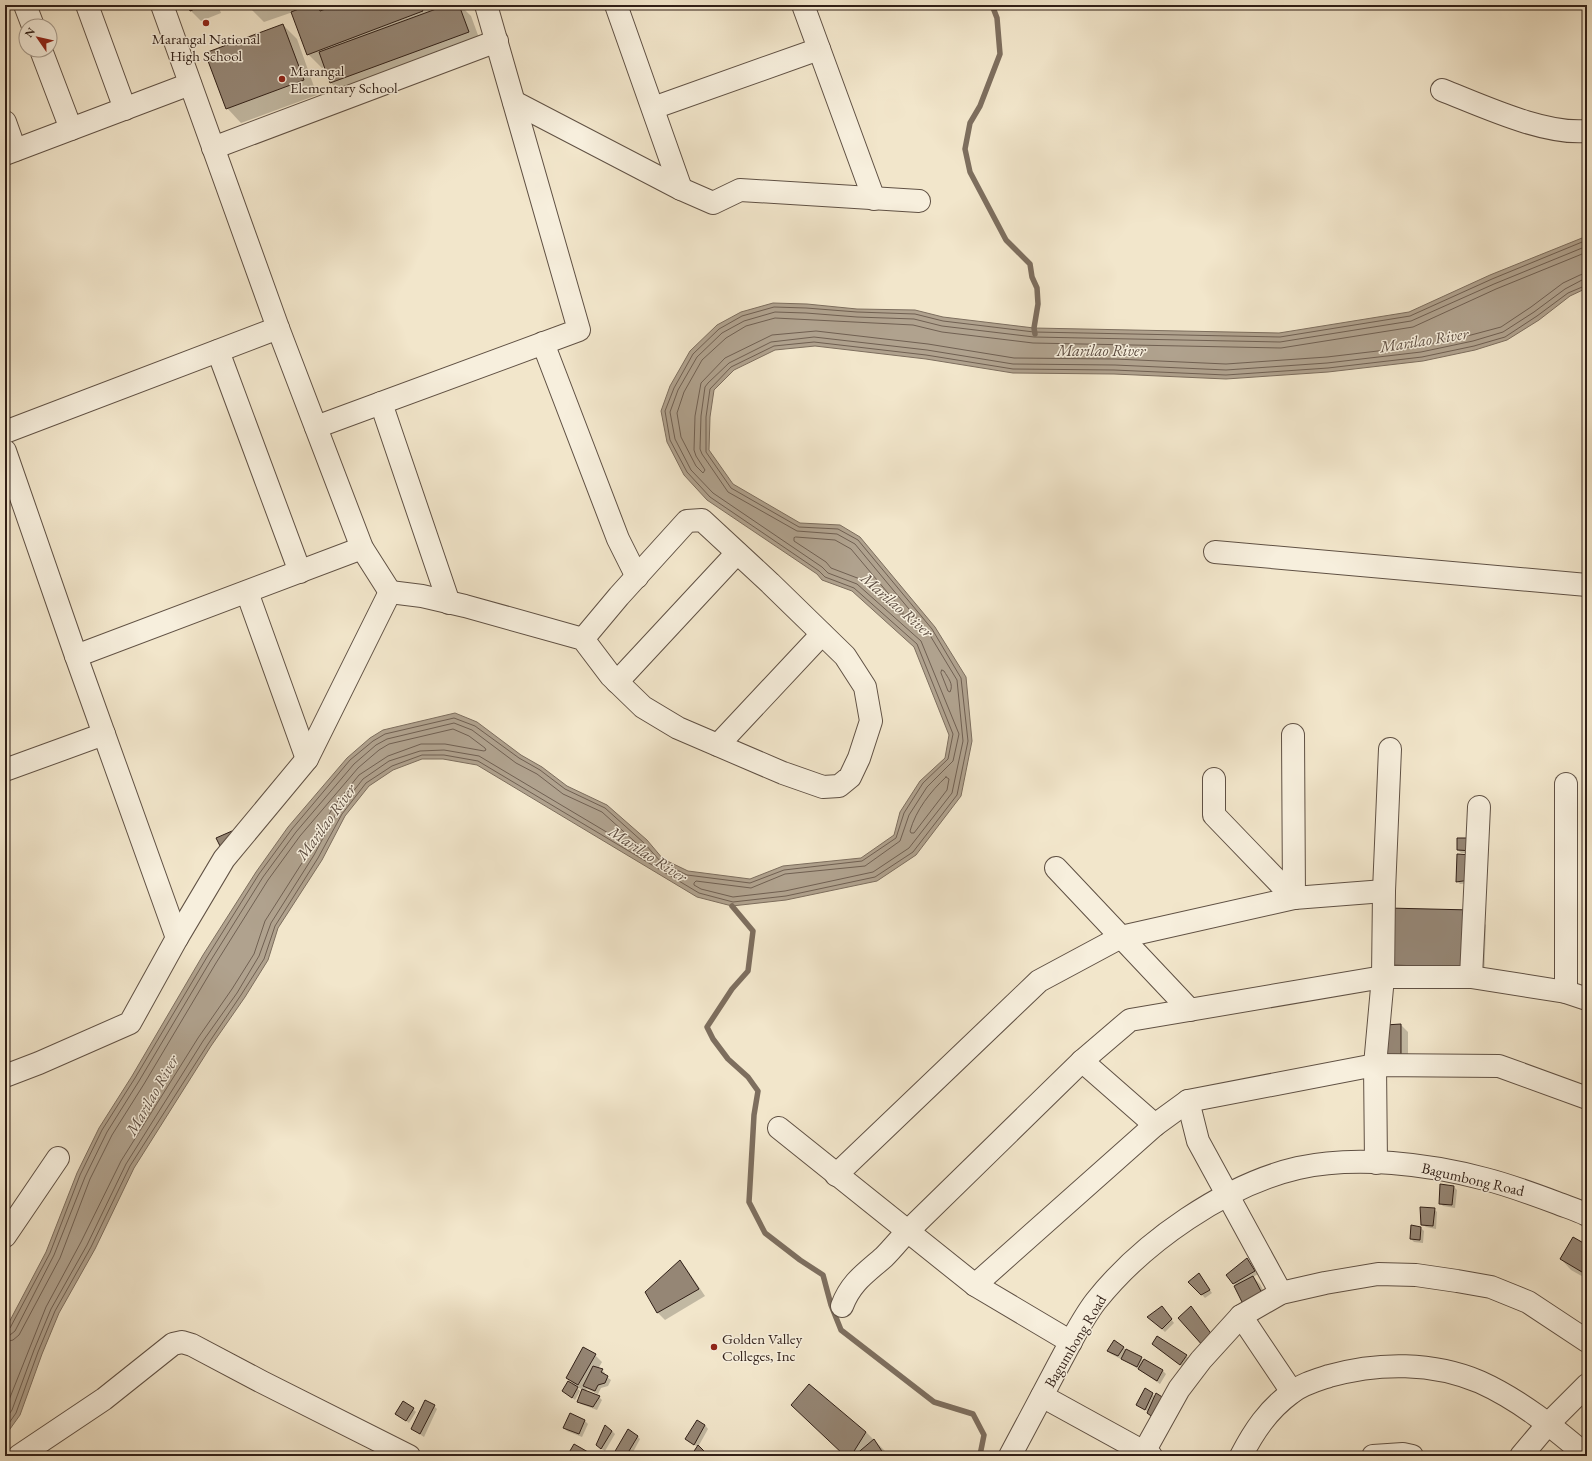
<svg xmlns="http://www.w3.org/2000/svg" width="1592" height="1461" font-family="'EB Garamond',serif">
<rect width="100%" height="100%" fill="#f2e6cb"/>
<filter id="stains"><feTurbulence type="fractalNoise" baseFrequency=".005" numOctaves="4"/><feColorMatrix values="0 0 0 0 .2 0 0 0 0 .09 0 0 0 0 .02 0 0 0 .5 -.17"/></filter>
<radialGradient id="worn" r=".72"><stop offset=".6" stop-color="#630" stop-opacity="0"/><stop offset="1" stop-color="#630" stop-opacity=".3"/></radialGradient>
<path fill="#b0a28e" stroke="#7d6e5e" d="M1587,236v52l-17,8 -31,24 -32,20 -32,10 -52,11 -95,11 -102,7 -112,-5 -101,-1 -87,-14 -111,-13 -40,4 -41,20 -20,20 -4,27 -1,33 24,34 67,39 40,2 20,12 75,90 31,50 6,64 -11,55 -45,59 -39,26 -91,19 -54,6 -35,-9 -220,-132 -34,-6h-21l-29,11 -24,16 -24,30 -23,44 -44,68 -10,32 -23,37 -34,49 -77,122 -39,81 -36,64 -17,41 -22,61 -15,21v-106l41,-78 31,-79 22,-45 33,-52 71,-121 53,-83 32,-45 59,-69 23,-20 13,-8 72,-17 22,9 44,33 21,12 25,19 40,19 40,35 16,19 25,12 62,8 33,-13 78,-8 33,-23 6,-23 20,-31 25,-23 4,-23 -35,-88 -62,-56 -30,-11 -5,-6 -110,-74 -23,-25 -17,-33 -6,-31 9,-25 20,-35 27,-26 24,-13 32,-9 34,1 50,5 58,1 28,7 91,11 245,5 130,-21 81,-37z"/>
<g fill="#0003">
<path d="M189,5h29l3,8 -20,8 -11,-11z"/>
<path d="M249,5h69l5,6 16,-6h90l2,7 16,-7h13l11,11 11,30 -136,51 -15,-14 -6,-16 -3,1 -14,-14 -15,-42 -29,10 -14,-14z"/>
<path d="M283,25l14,14 20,56 -76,28 -14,-15z"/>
<path d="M1458,839l19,14h-16l-3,-3z"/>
<path d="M1472,856l1,27 -13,1 -3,-3z"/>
<path d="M1472,911l14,14 -2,56 -84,-3 -14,-14z"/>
<path d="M1401,1025l7,7v38l-22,-44z"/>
<path d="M1454,1187l3,3 -2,18 -12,-2 -3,-3z"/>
<path d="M1434,1209l3,3 -1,17 -10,-2 -4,-3z"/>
<path d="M1421,1228l3,3 -1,12 -9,-1 -3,-3z"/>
<path d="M1587,1246v33l-16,-9 -10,-11z"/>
<path d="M1247,1259l11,15 -5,3 7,7 9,18 -33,-16 -2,-3z"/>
<path d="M680,1262l6,6 19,28 -40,24 -7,-7 -11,-21z"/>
<path d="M1199,1274l13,19 -7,5 -15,-16z"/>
<path d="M1165,1311l9,12 -9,9 -13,-12z"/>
<path d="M1157,1338l33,21 -7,8 -26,-20z"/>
<path d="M1124,1348l3,3 36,20 3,3 -6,10 -38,-26 -1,1 -10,-5 -3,-3z"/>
<path d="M595,1355l7,7 -4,7 4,1 3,3 -1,2 7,5 -3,6 -7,2 -3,6 -11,-5 -2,2 14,6 3,3 -5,10 -16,-6 -3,-3 5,-11 -8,-4 -8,-8z"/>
<path d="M575,1386l5,5 -5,9 -8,-6z"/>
<path d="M1152,1394l3,3 -6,15 -12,-7z"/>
<path d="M434,1406l3,3 -13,28 -12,-8z"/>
<path d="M413,1409l3,3 -7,11 -13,-9z"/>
<path d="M571,1415l14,6 3,3 -6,13 -15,-6 -3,-3z"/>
<path d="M705,1425l3,4 -10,18 9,8 -1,1h-14l6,-9 -9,-5z"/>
<path d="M612,1431l3,3 -10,17 -5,-3z"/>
<path d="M866,1432l19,19 3,5h-42z"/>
<path d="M637,1436l3,3 -9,17h-12l-4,-3z"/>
<path d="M587,1452l3,4h-22z"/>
</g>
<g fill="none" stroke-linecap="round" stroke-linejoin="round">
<g stroke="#706052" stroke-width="1">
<path d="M1587,246l-93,38 -83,37 -131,21 -246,-5 -92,-11 -28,-7 -57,-2 -51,-4 -31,-1 -31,9 -22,12 -25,24 -19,33 -8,22 5,27 16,31 22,23 109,74 6,6 29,11 64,57 38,93 -6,27 -26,26 -18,28 -9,26 -35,25 -80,8 -34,14 -55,-7 -2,2v2l7,4 32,8 52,-6 88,-19 36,-24 43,-55 11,-52 -6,-61 -29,-48 -73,-88 -18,-10 -40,-3 -69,-39 -26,-38 -2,-5 1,-33 4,-29 3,-4 21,-20 42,-21 43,-5 113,13 86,14 102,1 111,5 101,-7 94,-11 52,-11 30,-9 31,-20 31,-23 17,-9 5,-1"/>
<path d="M1587,252l-91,37 -83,38 -132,21 -248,-5 -91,-11 -29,-7 -138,-7 -29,8 -20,12 -24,22 -18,32 -7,21 4,24 15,29 7,7 2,-3 -9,-14 -2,-6 1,-34 6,-33 24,-25 47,-23 44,-4 112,13 86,14 101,1 111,5 101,-7 93,-11 51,-11 30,-8 30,-20 32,-24 17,-8 7,-2"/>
<path d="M796,537l39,3 16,9 52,62v3h-3l-40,-35 -29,-11 -5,-6 -32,-21v-3z"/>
<path d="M942,670l2,1c4,7 10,13 6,21l-2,-1 -7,-18z"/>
<path d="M946,777l3,2 -2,11 -33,43h-3l-1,-2c6,-21 20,-39 36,-54z"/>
<path d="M5,1331l5,-3 40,-75 30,-78 22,-45 33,-52 72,-121 52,-83 33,-45 58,-69 23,-19 12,-7 69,-16 21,8 44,32 21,12 25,19 40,19 39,35 17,19 26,13 63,8 34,-13 78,-9 34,-23 8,-25 19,-30 25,-24 5,-25 -36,-90 -63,-56 -29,-11 -6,-6 -109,-74 -23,-25 -17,-32 -5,-29 9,-23 19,-34 26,-25 23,-13 32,-9 32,1 51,4 58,2 28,7 91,11 246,5 130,-21 82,-37 95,-39"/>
<path d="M5,1336l5,-1 5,-4 39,-76 31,-78 22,-45 32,-51 72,-121 52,-83 33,-45 58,-68 22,-19 11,-6 67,-16 18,7 44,33 21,11 26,20 39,18 41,37v3h-3l-161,-96 -35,-6 -24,1 -31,10 -26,18 -26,33 -23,43 -43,68 -12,33 -22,37 -34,48 -77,123 -39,81 -36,64 -17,41 -22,60 -7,10"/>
<path d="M5,1342l8,-2 6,-5 41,-77 30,-79 22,-44 32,-51 72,-121 52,-83 32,-44 58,-68 21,-18 10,-6 64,-15 16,7 16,12 1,2 -2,1 -39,-7h-24l-33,12 -29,19 -26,32 -24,45 -44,69 -11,33 -22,35 -34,49 -77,123 -40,81 -35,65 -41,103"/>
<path d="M5,1429l11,-16 22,-61 17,-41 36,-64 39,-81 78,-122 33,-49 23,-36 11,-33 43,-68 24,-44 24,-31 26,-17 30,-11h22l34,6 221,132 34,9 53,-6 89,-19 38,-25 44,-57 11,-54 -7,-63 -29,-49 -74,-89 -20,-11 -39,-2 -68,-39 -25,-36v-35l4,-28 21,-22 43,-21 40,-4 112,13 87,14 101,1 112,5 102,-7 94,-11 52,-11 31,-9 32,-21 31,-23 19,-8"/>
</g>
<g stroke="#7d6e5e" stroke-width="5.5">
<path d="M992,5l5,13 3,36 -20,52 -10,17 -5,26 5,23 36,68 24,24 2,13 5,11 1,16 -4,24 1,6"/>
<path d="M732,906l21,25 -5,40 -16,18 -25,38 6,12 15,20 20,18 10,14 -4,24 -5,87 16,31 35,27 23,15 8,30 10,25 93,72 39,12 11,21 -4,20"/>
</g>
</g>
<g fill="#958675" stroke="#301f17">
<path d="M188,5h16l-14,6z"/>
<path d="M248,5h11l-10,4z"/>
<path d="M309,5h8l3,6 16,-6h84l3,6 -116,44 -16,-43z"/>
<path d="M447,5h12l10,27 -139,51 -11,-31z"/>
<path d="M283,24l21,56 -78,29 -21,-56z"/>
<path d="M232,831l3,8 -15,7 -4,-8z"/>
<path d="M1457,838h18l-1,13 -17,-1z"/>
<path d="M1457,854l15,1 -2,25 -14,2z"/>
<path d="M1387,908l85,2 -2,57 -85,-2z"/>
<path d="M1401,1024v39l-16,2v-40z"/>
<path d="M1440,1184l14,2 -2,19 -13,-1z"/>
<path d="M1420,1207l15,1 -2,18 -12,-1z"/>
<path d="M1411,1225l10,2 -1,13 -10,-1z"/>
<path d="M1573,1237l14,8v30l-27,-16z"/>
<path d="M1247,1258l8,13 -22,13 -7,-9z"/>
<path d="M680,1260l19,29 -42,24 -12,-21z"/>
<path d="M1199,1273l11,17 -9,5 -13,-13z"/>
<path d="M1253,1276l10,19 -17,15 -12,-24z"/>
<path d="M1162,1306l10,13 -10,10 -15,-12z"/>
<path d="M1191,1306l24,33 -11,8 -26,-29z"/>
<path d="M1157,1336l30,19 -7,10 -28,-21z"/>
<path d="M1114,1340l10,7 -6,9 -11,-5z"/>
<path d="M583,1347l13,7 -18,31 -12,-7z"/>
<path d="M1126,1349l16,8 -5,10 -16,-8z"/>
<path d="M1144,1359l19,11 -6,11 -19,-12z"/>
<path d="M593,1366l10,3 -2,3 7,4 -3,7 -7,2 -3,6 -12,-5z"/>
<path d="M568,1381l10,6 -6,11 -10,-7z"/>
<path d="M809,1384l57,48 -15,24h-6l-54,-51z"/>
<path d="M1145,1388l8,5 -8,17 -9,-5z"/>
<path d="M582,1389l18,7 -7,11 -16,-5z"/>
<path d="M1156,1393l14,9 -13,18 -10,-7z"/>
<path d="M425,1400l10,5 -15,29 -9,-5z"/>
<path d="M403,1401l11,7 -8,13 -11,-7z"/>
<path d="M570,1413l15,7 -6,14 -16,-6z"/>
<path d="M697,1420l8,5 -11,20 -9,-6z"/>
<path d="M605,1425l7,6 -11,18 -5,-4z"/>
<path d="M628,1429l10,7 -12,20h-6l-6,-3z"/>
<path d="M874,1439l11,17h-31z"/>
<path d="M574,1444l14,8 -3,4h-18z"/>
<path d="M698,1445l6,6 -3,5h-10z"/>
</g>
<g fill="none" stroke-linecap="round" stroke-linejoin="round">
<defs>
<g id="minor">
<path d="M25,5l8,21"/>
<path d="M87,5l38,104"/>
<path d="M162,5l116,323 84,220 28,44"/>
<path d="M616,5l65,184"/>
<path d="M803,5l71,194"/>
<path d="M41,50l30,79"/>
<path d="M1442,90c41,16 102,45 145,41"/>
<path d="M514,102l167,87 32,14 27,-13 179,11"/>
<path d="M653,108l166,-59"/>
<path d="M5,122l10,28"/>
<path d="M213,148l284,-107"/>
<path d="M5,154l185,-70"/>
<path d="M543,343l75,196 19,38"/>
<path d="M218,351l82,221"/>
<path d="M381,403l68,200"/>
<path d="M316,427l263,-97 -93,-325"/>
<path d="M5,432l273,-104"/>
<path d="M5,451l71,205 101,282"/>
<path d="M1215,552l372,33"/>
<path d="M247,592l60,167"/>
<path d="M390,592l32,4 43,10 118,33 28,37 32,31 35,21 105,45 40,14 16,-1 11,-9 9,-19 12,-37 -6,-34 -20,-31 -75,-73 -68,-63 -15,1 -68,75 -36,43"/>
<path d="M76,656l286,-108"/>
<path d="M617,682l120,-129"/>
<path d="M1293,735l1,163"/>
<path d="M718,745l104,-111"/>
<path d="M5,770l99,-36"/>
<path d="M1214,779v36l80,83"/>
<path d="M1566,784v208"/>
<path d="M1056,868l134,142"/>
<path d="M1471,977l8,-170"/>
<path d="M1082,1061l73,64"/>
<path d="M5,1076l34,-13 91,-40 47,-85 47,-79 83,-100 83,-167"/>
<path d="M1188,1101l10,40 83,152"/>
<path d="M779,1128l196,157 96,57"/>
<path d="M1376,1163l-1,-98 8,-88 1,-86 6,-142"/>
<path d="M836,1175l203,-194 82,-44 173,-39 90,-7"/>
<path d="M5,1236l53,-78"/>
<path d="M975,1285l180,-160 33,-24 187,-36 124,1 88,32"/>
<path d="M842,1306c9,-24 24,-33 42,-49 8,-8 15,-17 23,-25l175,-171 48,-41 253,-43h88l95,15 21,7"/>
<path d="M1241,1316l51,76"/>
<path d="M1042,1396l109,60"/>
<path d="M1144,1452l35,-63 22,-29 40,-44 40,-23 44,-10 53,-9 38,1 41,6 34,6 37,15 59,39"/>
<path d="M19,1456l85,-57 69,-55 9,-2 10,3 70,37 147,74"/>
<path d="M1010,1456c17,-32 34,-64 51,-96 11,-20 21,-41 35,-59 47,-59 129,-116 202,-133 58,-13 131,-4 187,11 24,6 48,15 72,24 10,4 21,7 30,12"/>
<path d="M1241,1456c13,-25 27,-46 50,-63 11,-9 26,-13 38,-17 50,-14 104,-14 151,6 40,18 74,46 107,74"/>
<path d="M1373,1456l30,-2 9,2"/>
<path d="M1521,1456l27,-32 39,-39"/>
</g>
</defs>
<use href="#minor" stroke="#605144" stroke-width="24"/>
<use href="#minor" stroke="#f7efdd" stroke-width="22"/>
</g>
<g fill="#8f2418" stroke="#f7efdd" stroke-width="1.5">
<circle cx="206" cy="23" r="4"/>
<circle cx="282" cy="79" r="4"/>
<circle cx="714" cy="1347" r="4"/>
</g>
<g text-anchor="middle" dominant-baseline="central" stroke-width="3" stroke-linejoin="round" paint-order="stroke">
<g font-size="15" fill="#301f17" stroke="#f7efdd" text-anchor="start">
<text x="206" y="38" text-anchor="middle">Marangal National<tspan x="206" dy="17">High School</tspan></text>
<text x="290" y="70">Marangal<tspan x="290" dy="17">Elementary School</tspan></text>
<text x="722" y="1338">Golden Valley<tspan x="722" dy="17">Colleges, Inc</tspan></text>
</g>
<g font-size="15" fill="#301f17" stroke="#f7efdd">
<text transform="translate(1473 1179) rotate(13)">Bagumbong Road</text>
<text transform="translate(1075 1341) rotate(-59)">Bagumbong Road</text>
</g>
<g font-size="16" font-style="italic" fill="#5d4d41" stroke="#f7efdd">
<text transform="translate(1424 340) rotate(-9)">Marilao River</text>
<text x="1101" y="350">Marilao River</text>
<text transform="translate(897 605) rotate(41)">Marilao River</text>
<text transform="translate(326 822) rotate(-54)">Marilao River</text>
<text transform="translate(648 854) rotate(33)">Marilao River</text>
<text transform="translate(152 1095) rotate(-60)">Marilao River</text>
</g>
</g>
<rect width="1592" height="1461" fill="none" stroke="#f2e6cb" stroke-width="20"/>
<rect x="6" y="6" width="1580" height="1449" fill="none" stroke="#301f17" stroke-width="2"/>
<rect x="10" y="10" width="1572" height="1441" fill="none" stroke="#301f17"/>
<g transform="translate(38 38) rotate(304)"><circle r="19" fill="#f7efdd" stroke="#a79c8e"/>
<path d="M0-3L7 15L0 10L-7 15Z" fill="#8f2418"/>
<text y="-6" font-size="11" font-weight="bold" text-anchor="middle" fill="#301f17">N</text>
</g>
<rect width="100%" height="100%" filter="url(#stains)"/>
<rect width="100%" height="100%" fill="url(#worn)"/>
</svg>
